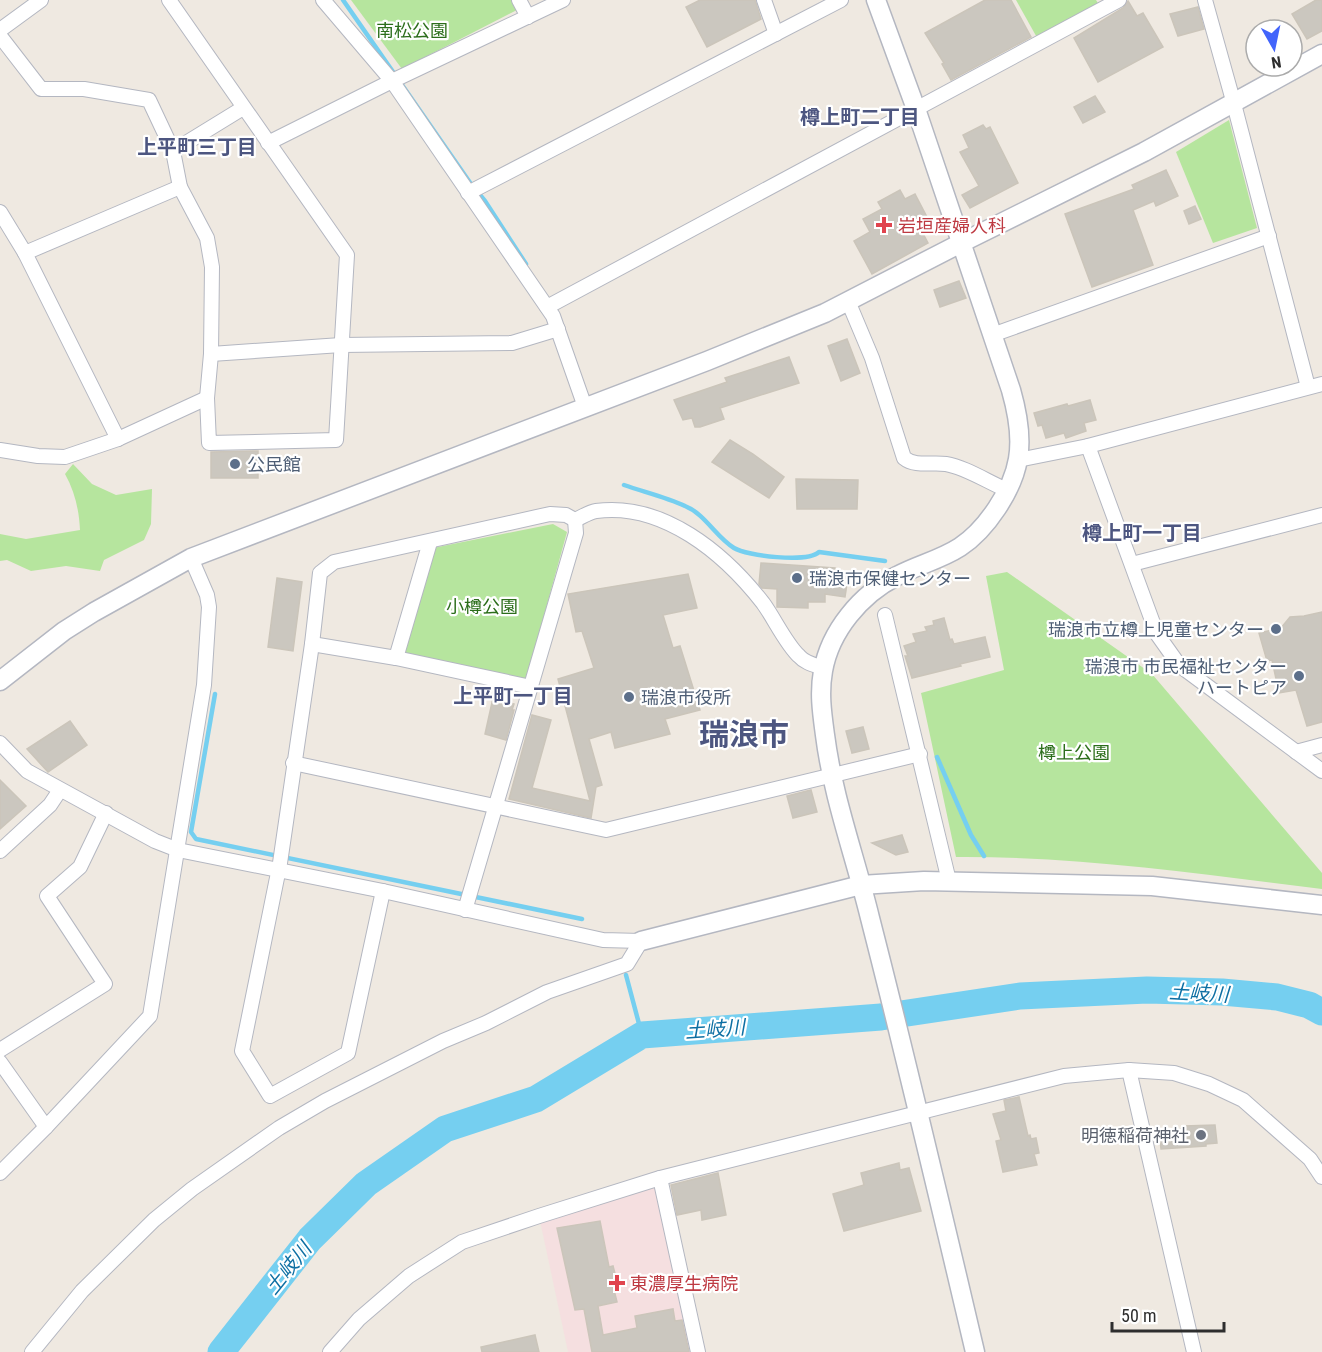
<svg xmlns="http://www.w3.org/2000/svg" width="1322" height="1352" font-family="'Roboto Condensed','Noto Sans JP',sans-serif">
<rect width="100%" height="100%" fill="#efe9e1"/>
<path fill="#f5dfe0" d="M662,1186l31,166h-125l-29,-136z"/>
<g fill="#b6e59e">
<path d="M351,0h161l5,10 -115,59z"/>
<path d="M1016,0h80l6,10 -62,33z"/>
<path d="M1229,120l28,108 -44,15 -37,-91z"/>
<path d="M73,464l19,20 24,11 36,-6 -1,35 -7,16 -40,20 -4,11 -34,-5 -35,5 -24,-11 -7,1v-27l26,5 54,-9c-1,-20 -5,-38 -15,-56z"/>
<path d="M553,524l14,8 -41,149 -122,-28 29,-105z"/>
<path d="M1007,572l145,102 170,199v16c-122,-15 -243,-33 -366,-32l-35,-164 83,-23 -18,-94z"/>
</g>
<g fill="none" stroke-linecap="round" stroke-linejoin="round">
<g stroke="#75cff0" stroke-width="4.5">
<path d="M343,0l128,184 14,17 41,63"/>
<path d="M624,485c20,7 42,12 61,21 20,8 31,31 49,42 13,8 73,15 85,4l66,9"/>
<path d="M215,694l-24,138 5,7 386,80"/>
<path d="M937,757l34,78 13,21"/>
<path d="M626,975l16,60"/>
</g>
<path stroke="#75cff0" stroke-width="27" d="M221,1352l89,-113 56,-55 79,-55 91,-30 106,-64 239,-18 139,-21 127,-6 75,2 55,5 32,8 13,7"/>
</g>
<g fill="#cbc7bf" stroke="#cbc5ba" stroke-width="1.5">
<path d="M700,0h55l6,19 -54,28 -21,-40z"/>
<path d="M985,0h26l20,37 -80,43 -9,-16 2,-1 -19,-30z"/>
<path d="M1316,0h6v31l-15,8 -15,-25z"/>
<path d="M1128,1l9,15 6,-3 20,34 -65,35 -24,-44 49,-30z"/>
<path d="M1198,7l6,22 -26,7 -8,-22z"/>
<path d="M1095,96l10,16 -22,11 -9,-16z"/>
<path d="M983,125l3,4 4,-2 28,56 -48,25 -8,-13 17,-9 -19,-34 9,-4 -6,-13z"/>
<path d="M1166,170l12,26 -22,10 -2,-5 -21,9 20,55 -61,22 -27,-73 69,-25 -2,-4z"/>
<path d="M900,190l5,9 10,-5 14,27 -10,5 9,17 -56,31 -18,-33 16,-9 -7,-13 19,-10 -4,-7z"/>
<path d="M1195,206l6,13 -12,5 -5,-13z"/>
<path d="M959,281l7,17 -26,9 -6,-17z"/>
<path d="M847,339l13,34 -19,8 -13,-35z"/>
<path d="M789,357l10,26 -79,25 4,11 -24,8h-5l-3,-9 -9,2 -9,-20 53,-18 -2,-4z"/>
<path d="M1090,400l6,20 -12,3 2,8 -20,7 -2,-5 -18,5 -4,-13 -4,1 -4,-13 33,-9 1,2z"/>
<path d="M730,440l23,14 31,23 -15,21 -57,-36z"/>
<path d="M258,451v27h-47v-26z"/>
<path d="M796,479l62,1 -1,29h-60z"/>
<path d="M761,563l74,5 -1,15 13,1 -2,13 -20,-3v8h-17v6l-31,-1v-18l-15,-1 -3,-4z"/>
<path d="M688,574l9,34 -34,7 10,33 7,-2 20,64 -35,9 5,15 -55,14 -4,-16 -22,7 13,46 -6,2 -5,31 -82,-19 23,-84 19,5 -19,68 58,13 -32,-122 36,-11 -12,-37 -6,1 -8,-38z"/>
<path d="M277,578l25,4 -9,69 -25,-4z"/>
<path d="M1322,612v110l-15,4 -11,-36 -17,3 -7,-33 -5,1 -8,-28 22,-5 9,-11 14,-1z"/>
<path d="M944,618l6,22 2,-1 2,5 31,-7 5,20 -30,7 1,2 -49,12 -7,-22h3l-4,-10 12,-4 -3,-8 14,-3 -2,-4 9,-2 -1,-4z"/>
<path d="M493,698l21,6 -2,6h2l-8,30 -21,-6z"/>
<path d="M70,721l17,24 -39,27 -21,-23z"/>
<path d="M863,727l6,22 -17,4 -6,-22z"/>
<path d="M0,780l26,26 -26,23z"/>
<path d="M811,790l6,22 -24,6 -6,-22z"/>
<path d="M902,835l6,17 -12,3 -24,-12z"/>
<path d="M1019,1097l9,39 2,-1 1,4 5,-1 3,15 -5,1 3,11 -34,7 -7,-31 5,-1 -8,-26 13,-3 -2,-11z"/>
<path d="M1215,1125l2,18 -11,1v2l-45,3 -2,-19 25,-1v-3z"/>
<path d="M899,1163l1,7 9,-2 12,43 -77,20 -11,-37 31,-9 -3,-12z"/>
<path d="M718,1173l8,42 -24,5 -1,-10 -24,5 -6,-30z"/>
<path d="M600,1221l9,46 4,-1 5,19 -5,1 4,16 -19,4 5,29 34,-7 -2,-12 38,-7 2,12 7,-1 7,32h-97l-8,-43 -9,1 -18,-82z"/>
<path d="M535,1335l4,17h-57l-1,-5z"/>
</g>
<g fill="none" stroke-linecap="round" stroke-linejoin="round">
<defs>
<g id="minor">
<path d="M323,0l69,81 161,235 32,91"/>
<path d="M519,0l9,17"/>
<path d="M764,0l12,34"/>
<path d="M1205,0l29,104 74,283"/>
<path d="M0,30l41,-30"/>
<path d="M0,36l41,53h43l65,11 24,51 7,36 27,51 5,29 -1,87 -4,44 2,45 127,-3 11,-185 -178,-255"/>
<path d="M268,143l124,-62 171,-81"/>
<path d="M173,151l70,-43"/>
<path d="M468,193l373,-193"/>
<path d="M0,212l25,41 93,186"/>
<path d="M25,253l155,-66"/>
<path d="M848,301l24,57 32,100c11,9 28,4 42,6 19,3 42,18 61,26"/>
<path d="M547,307l572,-307"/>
<path d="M992,335l277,-99"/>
<path d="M211,354l130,-9 171,-2 46,-14"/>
<path d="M1088,446l69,188 22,31 143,106"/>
<path d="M0,450l38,6 27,1 53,-18 89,-41"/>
<path d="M1018,460l70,-14 234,-62"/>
<path d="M575,520c7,-3 14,-8 21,-9 67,-9 128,42 167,92 11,15 23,41 36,53 6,7 16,9 24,12"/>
<path d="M1132,564l190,-49"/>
<path d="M885,615l64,266"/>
<path d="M312,644l84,14 135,29"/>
<path d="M396,658l34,-116"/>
<path d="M0,743l27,28 128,70 23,9 205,41 220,49 38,1"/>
<path d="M1296,752l26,-7"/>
<path d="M293,763l313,67 314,-76"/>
<path d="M0,851l50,-46 10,-15"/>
<path d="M383,891l-35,162 -78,43 -28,-45 38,-188 32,-219 8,-71 14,-11 216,-48 16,1 9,5"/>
<path d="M465,910l111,-377 -1,-13"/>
<path d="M0,1050l105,-66 -58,-88 33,-29 26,-54"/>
<path d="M0,1062l46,65"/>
<path d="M1129,1070l65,282"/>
<path d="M0,1173l46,-46 104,-111 54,-331 5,-78 -2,-12 -16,-37"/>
<path d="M660,1178l38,174"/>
<path d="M32,1352l50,-61 72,-71 38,-31 87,-61 46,-27 118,-60 43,-18 61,-31 80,-28 14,-23"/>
<path d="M330,1352l29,-33 50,-43 53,-34 77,-26 121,-38 404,-102 65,-6 45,3 35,11 34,16 67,59 12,18"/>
</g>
<g id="tertiary">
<path d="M876,0l40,109 95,281c6,21 11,46 7,69 -5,31 -32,71 -58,88 -20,13 -43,18 -63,29 -36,18 -67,55 -74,95 -4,22 -1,42 2,64 8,63 30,121 45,183 37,144 71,289 105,434"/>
<path d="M0,681l64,-50 30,-19 97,-54 516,-197 118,-48 136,-70 183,-91 178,-98"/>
<path d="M641,941l220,-56 63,-4 228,5 170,19"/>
</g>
</defs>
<use href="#minor" stroke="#b4b7c1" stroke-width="16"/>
<use href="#tertiary" stroke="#b4b7c1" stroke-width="21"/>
<use href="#minor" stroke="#fff" stroke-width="14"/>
<use href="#tertiary" stroke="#fff" stroke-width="18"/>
</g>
<g fill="#e0444e" stroke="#fff" stroke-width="2">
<path d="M881 216h6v6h6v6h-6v6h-6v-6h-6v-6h6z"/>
<path d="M614 1274h6v6h6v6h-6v6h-6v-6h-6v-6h6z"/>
</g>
<g fill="#5c6f8a" stroke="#fff" stroke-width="2">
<circle cx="235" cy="464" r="6"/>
<circle cx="797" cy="578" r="6"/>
<circle cx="1276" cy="629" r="6"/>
<circle cx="1299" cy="676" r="6"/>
<circle cx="629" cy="697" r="6"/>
</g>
<circle fill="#6b7280" stroke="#fff" stroke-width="2" cx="1201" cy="1135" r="6"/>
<g text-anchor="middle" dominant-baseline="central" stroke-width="4.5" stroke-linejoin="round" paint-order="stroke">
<g font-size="18" fill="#2c6e1b" stroke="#fff">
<text x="412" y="30">南松公園</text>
<text x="482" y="606">小樽公園</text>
<text x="1074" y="752">樽上公園</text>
</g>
<g font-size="18" fill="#be3a42" stroke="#fff" text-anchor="start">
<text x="898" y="225">岩垣産婦人科</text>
<text x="630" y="1283">東濃厚生病院</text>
</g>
<g font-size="18" fill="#4e5e75" stroke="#fff" text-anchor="start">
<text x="247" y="464">公民館</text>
<text x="809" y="578">瑞浪市保健センター</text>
<text x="1264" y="629" text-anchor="end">瑞浪市立樽上児童センター</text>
<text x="1287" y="666" text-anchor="end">瑞浪市 市民福祉センター<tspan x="1287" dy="21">ハートピア</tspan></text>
<text x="641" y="697">瑞浪市役所</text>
</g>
<g font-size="18" fill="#5b616d" stroke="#fff" text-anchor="end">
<text x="1189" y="1135">明徳稲荷神社</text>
</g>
<g font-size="20" font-weight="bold" fill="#4d5680" stroke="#fff">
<text x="860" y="117">樽上町二丁目</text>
<text x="197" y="147">上平町三丁目</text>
<text x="1142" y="533">樽上町一丁目</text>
<text x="513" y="696">上平町一丁目</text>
</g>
<g font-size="20" font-style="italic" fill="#0d6fa3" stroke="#fff">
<text transform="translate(1199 993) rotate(3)">土岐川</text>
<text transform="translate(715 1029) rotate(-4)">土岐川</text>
<text transform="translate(288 1268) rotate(-51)">土岐川</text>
</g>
<g font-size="30" font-weight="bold" fill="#4d5680" stroke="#fff">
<text x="744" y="734">瑞浪市</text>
</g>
</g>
<g transform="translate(1274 48) rotate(171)"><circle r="28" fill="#ffffff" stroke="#ababab" stroke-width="1.5"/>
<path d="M0-4.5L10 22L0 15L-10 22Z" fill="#4264fb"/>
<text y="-9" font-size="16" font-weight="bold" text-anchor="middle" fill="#2e2e2e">N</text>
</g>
<path d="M1112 1322v9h112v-9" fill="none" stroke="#2e2e2e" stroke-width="3"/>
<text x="1121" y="1322" font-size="18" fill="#2e2e2e" stroke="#ffffff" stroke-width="4.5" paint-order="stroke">50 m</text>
</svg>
